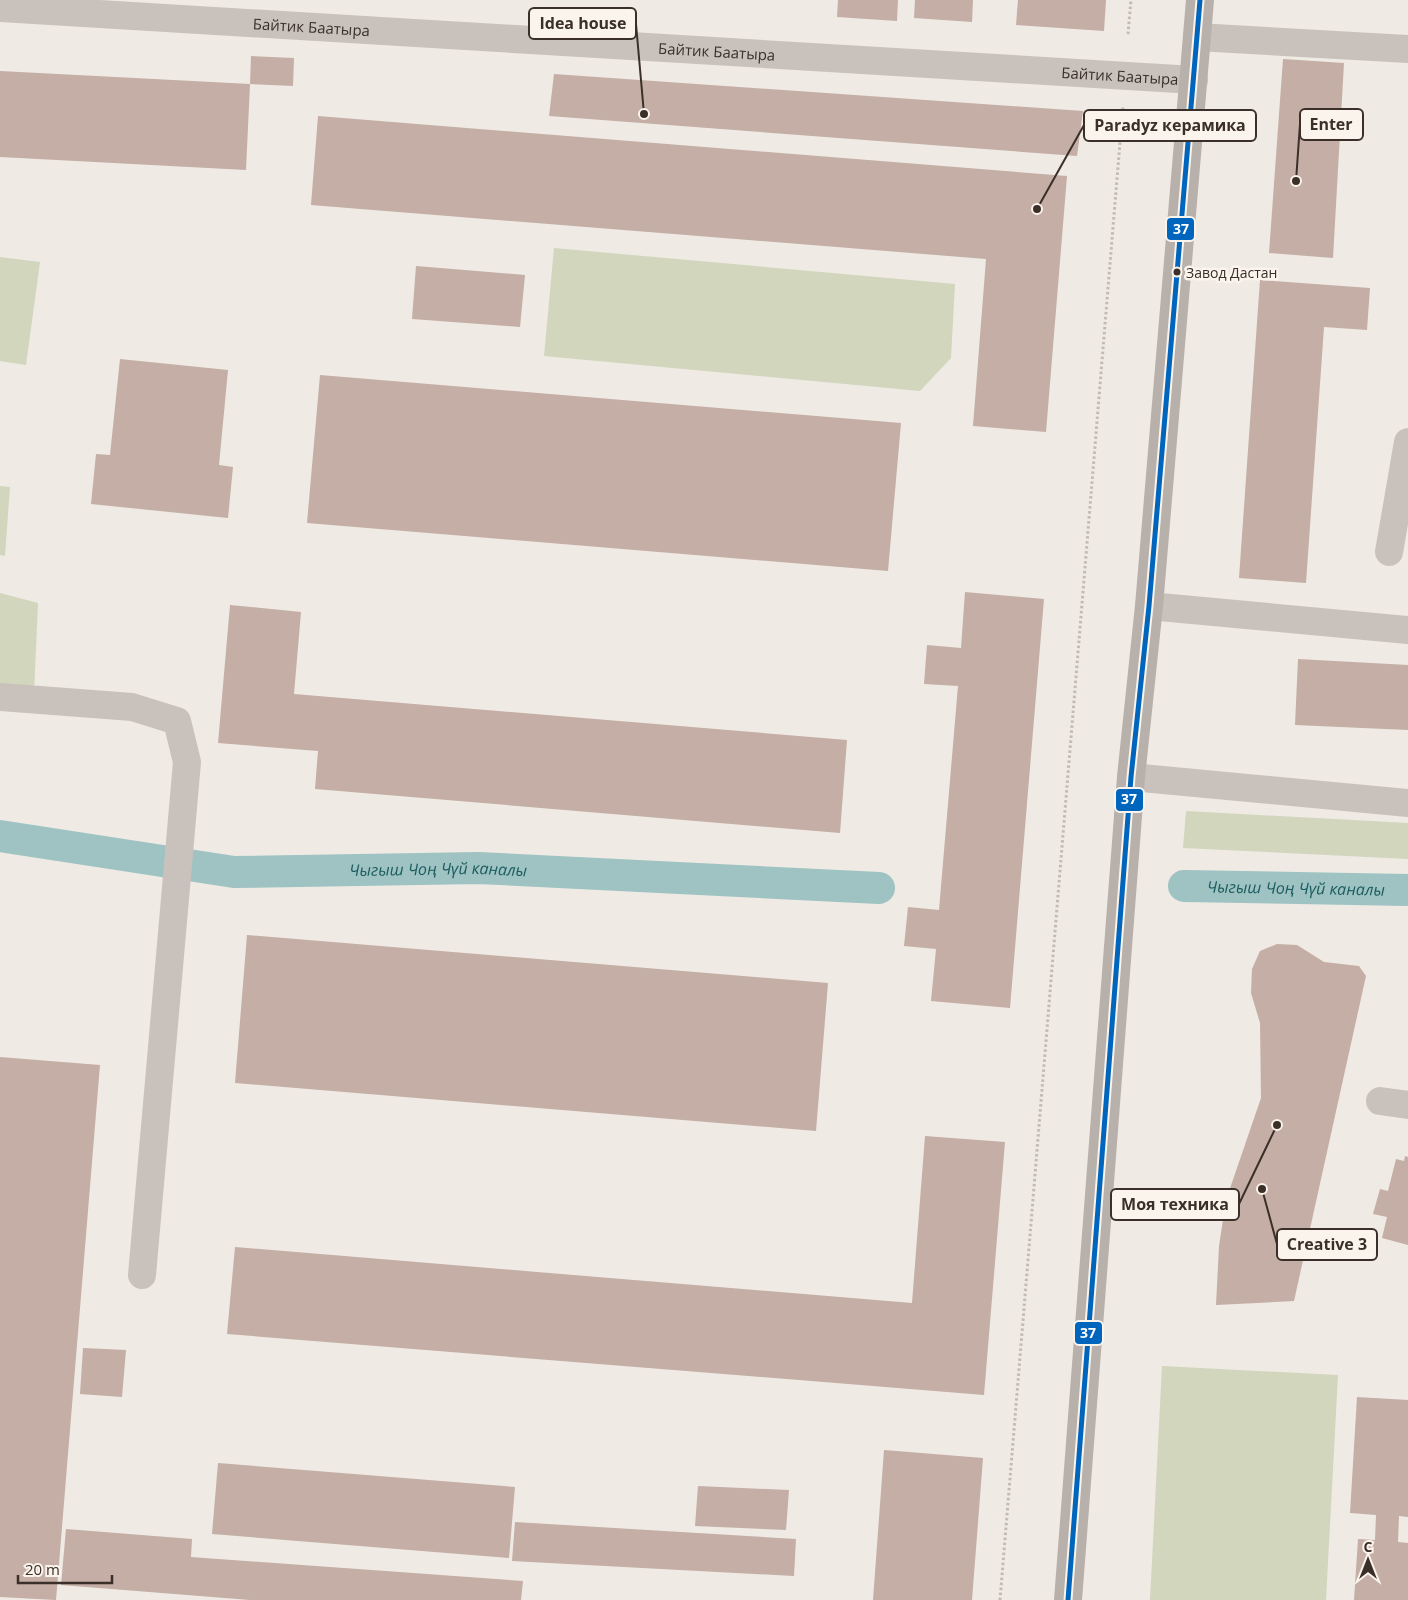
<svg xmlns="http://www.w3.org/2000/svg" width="1408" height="1600" font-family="'Open Sans',sans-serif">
<rect width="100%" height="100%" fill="#efeae4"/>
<g fill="#d1d6bd">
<path d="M554,248l401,36 -4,74 -31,33 -376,-35z"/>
<path d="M0,257l40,5 -14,103 -26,-4z"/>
<path d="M0,486l10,1 -5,69 -5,-1z"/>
<path d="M0,593l38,10 -4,90 -34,-3z"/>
<path d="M1186,811l222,12v36l-225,-11z"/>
<path d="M1162,1366l176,9 -12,225h-176z"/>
</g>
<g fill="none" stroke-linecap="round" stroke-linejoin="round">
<g stroke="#9ec3c2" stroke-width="32">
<path id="s1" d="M0,836l234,36 245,-4 400,20"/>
<path id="s2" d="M1184,886l224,4"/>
</g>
</g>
<g fill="#c4aea5">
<path d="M838,0h60l-1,21 -60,-4z"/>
<path d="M915,0h58l-1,22 -58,-4z"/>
<path d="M1018,0h88l-2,31 -88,-6z"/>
<path d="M251,56l43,2 -1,28 -43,-2z"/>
<path d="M1283,59l61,4 -11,195 -64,-5z"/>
<path d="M0,71l250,13 -4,86 -246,-13z"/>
<path d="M554,74l529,37 -6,45 -528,-40z"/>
<path d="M318,116l749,60 -21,256 -73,-6 13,-167 -675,-54z"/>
<path d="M416,266l109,9 -5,52 -108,-8z"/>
<path d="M1260,280l110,8 -3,42 -43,-3 -18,256 -67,-5z"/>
<path d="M120,359l108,11 -9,95 14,2 -5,51 -137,-14 5,-50 14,1z"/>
<path d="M320,375l581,48 -13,148 -581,-48z"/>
<path d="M965,592l79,7 -34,409 -79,-7 5,-52 -32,-3 4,-39 31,3 19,-224 -34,-2 3,-39 34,3z"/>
<path d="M230,605l71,7 -7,82 553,46 -7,93 -525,-44 3,-38 -100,-8z"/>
<path d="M1298,659l110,6v65l-113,-5z"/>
<path d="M247,935l581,48 -12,148 -581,-48z"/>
<path d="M1277,944l20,1 27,17 35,4 7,10 -72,325 -78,4 3,-59 7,-46 35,-102 -1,-75 -9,-30 1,-24 8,-18z"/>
<path d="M0,1057l100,8 -44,535 -56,-3z"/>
<path d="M925,1136l80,6 -21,253 -757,-61 8,-87 677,56z"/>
<path d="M1405,1156l3,1v88l-26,-7 5,-21 -14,-3 7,-25 8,2 8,-32 8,2z"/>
<path d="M83,1348l43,2 -4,47 -42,-3z"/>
<path d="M1357,1397l51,3v117l-9,-1 -1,26 10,1v57h-54l4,-61 17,1 1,-25 -26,-2z"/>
<path d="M884,1450l99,8 -11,142h-99z"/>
<path d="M218,1463l297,24 -6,71 -297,-24z"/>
<path d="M698,1486l91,4 -3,40 -91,-4z"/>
<path d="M515,1522l281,17 -2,37 -282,-15z"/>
<path d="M66,1529l126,10 -1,18 332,24 -2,19h-271l-189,-15z"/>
</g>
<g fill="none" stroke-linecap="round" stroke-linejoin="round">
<g stroke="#c2bab4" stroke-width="3" stroke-dasharray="2.5 2.5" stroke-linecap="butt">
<path d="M1128,34l3,-34"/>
<path d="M1000,1600l123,-1494"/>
</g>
<g stroke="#c9c2bc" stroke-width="28">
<path id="s3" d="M0,8l1194,72"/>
<path d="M1197,37l211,12"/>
<path d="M1389,552l19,-110"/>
<path d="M1149,606l259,24"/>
<path d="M0,697l132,10 45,14 10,41 -45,513"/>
<path d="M1131,777l277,26"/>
<path d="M1380,1101l28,4"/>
</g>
<path stroke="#b8b0ab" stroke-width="28" d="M1068,1600l63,-823 18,-171 51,-606"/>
<defs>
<path id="bus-1" d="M1068,1600l63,-823 18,-171 51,-606"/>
</defs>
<use href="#bus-1" stroke="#fbf4ec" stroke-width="9"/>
<use href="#bus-1" stroke="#0065bd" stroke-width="5"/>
</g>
<circle fill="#3b2f29" stroke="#fbf4ec" stroke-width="2" cx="1177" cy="272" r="4.5"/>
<g text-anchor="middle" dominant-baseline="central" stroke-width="5" stroke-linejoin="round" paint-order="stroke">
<g font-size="14" fill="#3b2f29" stroke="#fbf4ec" text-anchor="start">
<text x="1186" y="272">Завод Дастан</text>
</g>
<g font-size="15" fill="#3b2f29" stroke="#fbf4ec">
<text stroke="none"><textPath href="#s3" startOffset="312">Байтик Баатыра</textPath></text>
<text stroke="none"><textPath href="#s3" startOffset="718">Байтик Баатыра</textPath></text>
<text stroke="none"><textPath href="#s3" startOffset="1122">Байтик Баатыра</textPath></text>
</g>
<g font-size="16" font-style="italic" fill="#1c5c60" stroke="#fbf4ec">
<text stroke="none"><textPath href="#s1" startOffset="441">Чыгыш Чоң Чүй каналы</textPath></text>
<text stroke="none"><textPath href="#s2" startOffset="112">Чыгыш Чоң Чүй каналы</textPath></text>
</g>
</g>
<path fill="none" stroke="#3b2f29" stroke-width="2" d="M644 114L636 24M1296 181L1300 124M1037 209L1084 125M1277 1125L1239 1204M1262 1189L1277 1244"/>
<g fill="#3b2f29" stroke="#fbf4ec" stroke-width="2">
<circle cx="644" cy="114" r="5"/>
<circle cx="1296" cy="181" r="5"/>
<circle cx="1037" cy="209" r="5"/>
<circle cx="1277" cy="1125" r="5"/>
<circle cx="1262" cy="1189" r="5"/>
</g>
<g fill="#fbf4ec" stroke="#3b2f29" stroke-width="2">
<rect x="529" y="8" width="107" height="31" rx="5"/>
<rect x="1300" y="109" width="63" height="31" rx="5"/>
<rect x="1084" y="110" width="172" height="31" rx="5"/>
<rect x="1111" y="1189" width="128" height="31" rx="5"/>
<rect x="1277" y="1229" width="100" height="31" rx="5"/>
</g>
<g font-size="16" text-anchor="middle" font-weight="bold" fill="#3b2f29">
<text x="583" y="29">Idea house</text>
<text x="1331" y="130">Enter</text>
<text x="1170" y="131">Paradyz керамика</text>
<text x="1175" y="1210">Моя техника</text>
<text x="1327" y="1250">Creative 3</text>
</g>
<g stroke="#fbf4ec" stroke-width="2">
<rect x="1166" y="217" width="29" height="24" rx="5" fill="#0065bd"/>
<rect x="1115" y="788" width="29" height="24" rx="5" fill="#0065bd"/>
<rect x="1074" y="1321" width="29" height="24" rx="5" fill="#0065bd"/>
</g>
<g font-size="14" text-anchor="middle" font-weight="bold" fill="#fff">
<text x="1181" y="234">37</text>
<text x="1129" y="804">37</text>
<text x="1088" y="1338">37</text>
</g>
<g transform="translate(1368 1560)" stroke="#fbf4ec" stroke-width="4" paint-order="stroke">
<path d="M0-4L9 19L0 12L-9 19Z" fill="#3b2f29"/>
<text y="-8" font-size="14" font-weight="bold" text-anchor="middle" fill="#3b2f29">С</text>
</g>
<path d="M18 1575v8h94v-8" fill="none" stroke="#3b2f29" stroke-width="2.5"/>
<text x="25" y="1575" font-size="15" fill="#3b2f29" stroke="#fbf4ec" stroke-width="4" paint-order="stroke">20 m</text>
</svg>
